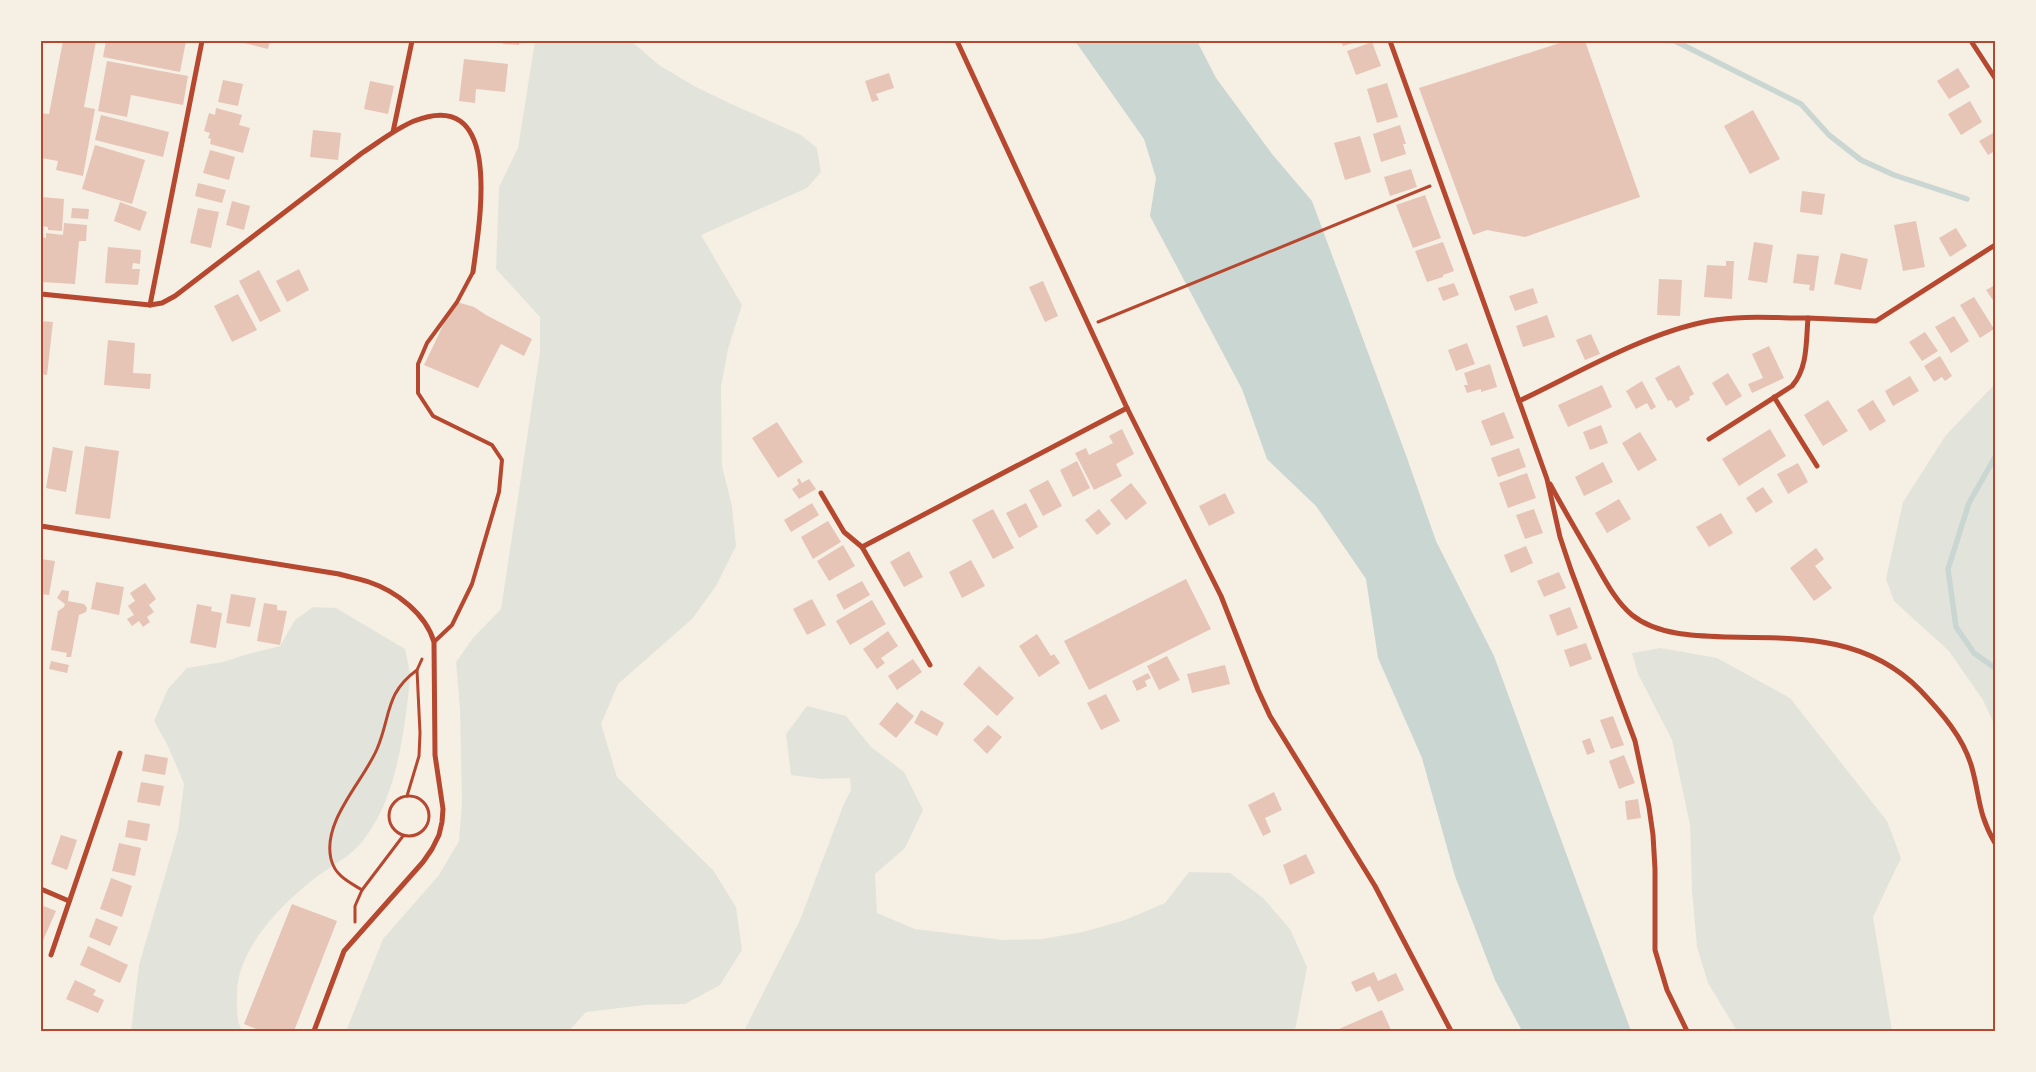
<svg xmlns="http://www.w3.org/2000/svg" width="2036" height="1072" font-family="Raleway,sans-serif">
<rect width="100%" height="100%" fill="#f6efe4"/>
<g fill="#e2e4dc">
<path d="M535,41h96l28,24 35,21 35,17 72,32 16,13 4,24 -14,16 -106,47 41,70 -14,44 -7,38 1,79 10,40 4,40 -20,40 -24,33 -74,65 -17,40 16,53 96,93 23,37 6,43 -22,35 -35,19 -40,1 -59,7 -17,19h-223l37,-92 56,-64 20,-34 3,-38 -2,-94 -4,-47 17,-24 28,-29 39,-257v-35l-44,-48 3,-82 19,-39z"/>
<path d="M1995,384v342l-12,-26 -34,-49 -55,-50 -8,-22 17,-77 43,-67z"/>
<path d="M313,607l23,1 69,41c2,9 4,18 5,26 0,10 -2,21 -3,31 -6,46 -14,94 -42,132 -14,19 -30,25 -47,38 -35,26 -81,72 -81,118 0,14 -1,25 5,37h-111l8,-66 39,-134 6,-47 -16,-38 -14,-25 14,-32 19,-21 36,-6 25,-8 32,-8 15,-26z"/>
<path d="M1661,648l56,10 73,40 97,123 14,37 -28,59 19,114h-155l-29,-48 -11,-36 -5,-56 -2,-66 -18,-85 -34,-66 -6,-21z"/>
<path d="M807,706l39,10 25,31 33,25 19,38 -18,38 -30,26 2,39 38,16 88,11 39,-1 41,-7 42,-12 40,-17 24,-31 41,1 33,25 27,31 17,38 -12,64h-551l56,-111 43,-114 8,-16 -1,-12 -29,1 -30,-4 -5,-41z"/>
</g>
<path fill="#c9d6d2" d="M1075,41h122l19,37 56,76 40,47 95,257 29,83 58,115 137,375h-109l-27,-51 -40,-104 -33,-118 -44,-100 -12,-79 -50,-73 -49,-47 -25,-70 -92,-173 6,-38 -12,-39z"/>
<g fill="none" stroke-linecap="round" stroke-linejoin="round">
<g stroke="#c9d6d2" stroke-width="5.5">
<path d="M1675,41l126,63 28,31 32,25 33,15 73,24"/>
<path d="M1995,457l-26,46 -21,66 8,58 18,26 21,15"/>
</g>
</g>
<g fill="#e6c5b7">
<path d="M63,41h33l-12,66 11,2 -12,67 -27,-6 2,-9 -17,-3v-45l8,1z"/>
<path d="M106,41h80l-6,31 -77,-15z"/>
<path d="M237,41h33l-2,8z"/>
<path d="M503,41h17l-1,4 -16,-1z"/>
<path d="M1341,41h15v1l-13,4z"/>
<path d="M1566,41h19l55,156 -115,40 -38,-7 -14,5 -54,-147z"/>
<path d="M1372,42l9,24 -25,9 -9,-24z"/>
<path d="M464,59l44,5 -3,28 -29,-3 -1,14 -16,-2z"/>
<path d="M107,61l81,15 -5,29 -52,-10 -4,22 -29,-6z"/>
<path d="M1958,68l12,19 -21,12 -12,-18z"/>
<path d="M889,73l5,15 -18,6 3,6 -7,2 -7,-21z"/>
<path d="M223,80l20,4 -5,22 -20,-4z"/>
<path d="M370,81l24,5 -6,28 -24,-5z"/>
<path d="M1387,83l11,34 -21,6 -10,-34z"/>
<path d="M1970,101l12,21 -21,13 -13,-21z"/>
<path d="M216,108l26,7 -3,10 11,3 -7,25 -33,-9 1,-5 -3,-1 2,-5 -6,-2 5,-18 6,2z"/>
<path d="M1753,110l27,49 -30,15 -26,-48z"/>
<path d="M101,115l68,17 -6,25 -68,-17z"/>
<path d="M1400,125l6,19h-3l3,10 -25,8 -8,-28z"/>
<path d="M313,130l28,3 -3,27 -28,-3z"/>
<path d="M1995,132v19l-7,4 -9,-14z"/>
<path d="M1360,136l11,36 -26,8 -11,-37z"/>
<path d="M95,145l50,15 -13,44 -50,-15z"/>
<path d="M210,150l25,7 -6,23 -26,-7z"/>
<path d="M1411,169l6,18 -27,9 -6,-19z"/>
<path d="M198,183l28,7 -4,13 -27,-7z"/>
<path d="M1802,191l23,3 -3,21 -22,-3z"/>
<path d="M1425,195l16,43 -28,10 -17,-43z"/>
<path d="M41,197l23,2 -2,32 -14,-1v-3l-7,-1z"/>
<path d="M232,201l18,5 -6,24 -18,-5z"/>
<path d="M120,202l27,10 -7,19 -26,-10z"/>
<path d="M72,208l17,1 -1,10 -17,-1z"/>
<path d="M198,208l21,4 -8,36 -21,-5z"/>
<path d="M1916,221l9,46 -22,4 -9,-46z"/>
<path d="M64,223l23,2 -1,16h-7l-4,43 -34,-2v-45l5,1v-5l17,2z"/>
<path d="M1956,228l11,18 -17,11 -11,-19z"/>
<path d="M1443,242l11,29 -11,4v2l-16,5 -12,-31z"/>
<path d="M1754,242l19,3 -6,38 -19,-3z"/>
<path d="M108,247l33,3 -1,14 -7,-1 -1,6h8l-2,16 -33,-2z"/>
<path d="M1841,253l27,6 -7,31 -27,-6z"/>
<path d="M1797,254l22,2 -5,35 -5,-1 1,-5 -17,-2z"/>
<path d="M1726,261h8l-2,38 -28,-2 3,-32 19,1z"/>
<path d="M299,269l10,21 -22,12 -11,-21z"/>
<path d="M259,270l22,41 -21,11 -21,-41z"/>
<path d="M1659,279l23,1 -2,36 -23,-1z"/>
<path d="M1043,281l15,35 -13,6 -16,-35z"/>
<path d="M1454,283l5,12 -16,6 -5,-13z"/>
<path d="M1995,285v18l-9,-13z"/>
<path d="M1533,288l5,15 -23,8 -6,-15z"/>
<path d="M238,294l19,36 -25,12 -18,-36z"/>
<path d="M1974,297l20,32 -14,9 -20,-33z"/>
<path d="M457,302l17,5 12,8 46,24 -8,17 -23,-12 -23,44 -54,-23 25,-52z"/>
<path d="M1547,315l8,22 -32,10 -7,-21z"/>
<path d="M1954,316l15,25 -18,12 -16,-26z"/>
<path d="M41,321l12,1 -6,53 -6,-1z"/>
<path d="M1925,332l13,19 -16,10 -13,-19z"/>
<path d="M1591,334l9,20 -15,6 -9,-20z"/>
<path d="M108,340l27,3 -2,30 18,1 -1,15 -46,-4z"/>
<path d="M1467,343l8,21 -19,7 -8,-21z"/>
<path d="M1769,346l15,32 -32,15 -4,-9 15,-6 -11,-24z"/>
<path d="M1940,356l12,20 -7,5 -3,-4 -8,5 -10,-16z"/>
<path d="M1490,364l7,23 -16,5v-3l-14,4 -3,-8h4l-4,-12z"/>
<path d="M1679,365l15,29 -5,3 1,3 -14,8 -5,-8 -3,1 -13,-23z"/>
<path d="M1728,373l14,23 -16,10 -14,-23z"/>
<path d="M1910,376l9,15 -26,15 -8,-15z"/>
<path d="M1642,381l14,26 -5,3 -4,-7 -11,6 -10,-18z"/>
<path d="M1602,385l10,22 -44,20 -10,-22z"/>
<path d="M1828,400l20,31 -25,15 -19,-31z"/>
<path d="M1873,400l13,21 -16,10 -13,-21z"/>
<path d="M1504,412l10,26 -23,8 -10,-25z"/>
<path d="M777,422l26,40 -25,16 -26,-40z"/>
<path d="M1601,425l7,18 -18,7 -7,-18z"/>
<path d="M1122,429l12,25 -18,10 6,12 -28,14 -19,-37 11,-5 3,7 24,-12 -4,-7z"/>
<path d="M1770,429l16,27 -47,30 -17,-27z"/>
<path d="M1640,432l17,28 -19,11 -16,-28z"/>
<path d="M85,446l34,5 -9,68 -35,-5z"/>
<path d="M53,447l20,4 -7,41 -20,-4z"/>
<path d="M1519,448l7,19 -28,10 -7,-19z"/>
<path d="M1077,461l13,27 -17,9 -13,-27z"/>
<path d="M1603,462l10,20 -29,14 -9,-19z"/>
<path d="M1798,463l10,19 -20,12 -11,-20z"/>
<path d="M1527,473l9,25 -28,10 -9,-25z"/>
<path d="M799,478l3,5 7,-4 7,10 -17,10 -7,-10 7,-5 -2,-4z"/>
<path d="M1048,480l14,26 -19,10 -14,-26z"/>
<path d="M1131,483l16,20 -21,17 -16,-20z"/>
<path d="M1763,487l10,15 -17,11 -10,-15z"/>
<path d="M1225,493l10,20 -26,13 -10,-20z"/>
<path d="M1619,499l12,20 -24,14 -12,-20z"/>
<path d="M812,503l7,12 -28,17 -7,-12z"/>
<path d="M1026,503l12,24 -19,11 -13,-25z"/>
<path d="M993,509l21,39 -21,11 -21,-39z"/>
<path d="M1099,509l12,15 -14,11 -12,-15z"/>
<path d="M1534,509l9,24 -18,6 -9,-24z"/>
<path d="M1721,513l12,20 -24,14 -13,-20z"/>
<path d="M828,521l13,21 -28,17 -12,-22z"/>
<path d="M843,545l12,21 -26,15 -12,-20z"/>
<path d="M1526,546l7,17 -22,10 -7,-18z"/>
<path d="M1816,548l8,11 -9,7 17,22 -18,13 -24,-33z"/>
<path d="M909,551l14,26 -19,10 -14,-25z"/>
<path d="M41,559l14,2 -6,34 -8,-1z"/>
<path d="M971,560l14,26 -23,12 -13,-26z"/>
<path d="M1559,572l7,16 -22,9 -7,-16z"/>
<path d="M1186,579l25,50 -122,61 -25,-49z"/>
<path d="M862,581l8,14 -26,15 -8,-15z"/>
<path d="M96,582l28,5 -5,28 -28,-6z"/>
<path d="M145,583l11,16 -7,6 5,7 -7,5 3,5 -7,5 -4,-6 -7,5 -5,-7 7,-4 -6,-9 7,-5 -5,-8z"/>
<path d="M62,590l7,1 -1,10 16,3 3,4 -1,4 -7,3 -8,42h-5l1,-4 -16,-3 7,-39 6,-4 1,-3 -8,-6z"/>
<path d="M231,594l25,4 -6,29 -24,-4z"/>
<path d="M812,599l14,26 -19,10 -14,-26z"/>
<path d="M872,600l14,24 -36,21 -14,-24z"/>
<path d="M264,603l13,2v5l10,1 -7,34 -23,-4z"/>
<path d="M197,604l15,3 -1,4 11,2 -6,35 -26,-5z"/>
<path d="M1570,607l8,21 -21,8 -8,-21z"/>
<path d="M888,631l10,15 -17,12 4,5 -8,6 -14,-20z"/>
<path d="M1037,634l14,22 3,-2 6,9 -21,14 -20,-31z"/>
<path d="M1586,643l6,16 -22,8 -6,-17z"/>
<path d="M1167,656l13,24 -21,10 -12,-24z"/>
<path d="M913,659l9,13 -25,18 -9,-14z"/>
<path d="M51,661l18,4 -2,8 -18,-4z"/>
<path d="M1225,665l5,19 -38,9 -5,-19z"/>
<path d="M979,666l35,32 -17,18 -34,-32z"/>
<path d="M1148,673l3,5 -6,3 2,5 -10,5 -5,-10z"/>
<path d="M1106,694l14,27 -19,9 -14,-27z"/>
<path d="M897,702l17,14 -18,22 -17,-14z"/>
<path d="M921,710l23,13 -7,13 -23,-13z"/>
<path d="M1613,716l11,29 -13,4 -11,-29z"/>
<path d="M988,725l14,12 -15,17 -14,-14z"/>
<path d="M1590,738l5,14 -8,3 -5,-14z"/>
<path d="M145,754l23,4 -3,17 -23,-4z"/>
<path d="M1624,755l11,28 -16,6 -10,-28z"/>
<path d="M141,782l23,4 -4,20 -23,-4z"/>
<path d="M1274,792l8,18 -17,8 6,14 -8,4 -15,-31z"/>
<path d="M1638,799l3,19 -14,2 -2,-19z"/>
<path d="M128,820l22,4 -3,17 -22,-4z"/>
<path d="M61,835l16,5 -10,30 -16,-6z"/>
<path d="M119,843l22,5 -6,28 -23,-5z"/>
<path d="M1306,854l9,19 -25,12 -7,-20z"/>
<path d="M111,878l21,8 -10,31 -22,-8z"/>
<path d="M292,904l45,17 -43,110h-33l-17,-7z"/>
<path d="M41,905l15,6 -15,34z"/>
<path d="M96,918l22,9 -8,19 -21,-9z"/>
<path d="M88,946l40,19 -8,18 -40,-18z"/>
<path d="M1374,972l4,9 18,-8 8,17 -26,12 -8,-16 -14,6 -5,-10z"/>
<path d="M75,980l21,10 -3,5 11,5 -6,13 -32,-14z"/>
<path d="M1382,1010l9,20 -52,1v-2z"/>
</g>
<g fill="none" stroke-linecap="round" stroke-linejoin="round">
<g stroke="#b5482f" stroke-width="3">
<path d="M1098,322l332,-136"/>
<circle cx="409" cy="816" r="20"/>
<path d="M407,796l12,-40 1,-23 -3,-63 5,-11"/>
<path d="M362,890c-13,-8 -27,-14 -31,-31 -9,-38 32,-77 46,-110 14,-33 8,-56 40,-79"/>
<path d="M355,922v-16l7,-16 41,-54"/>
</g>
<path stroke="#b5482f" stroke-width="4" d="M434,642l18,-17 20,-41 27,-92 3,-32 -10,-15 -59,-29 -15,-23v-29l9,-21 30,-41 16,-30"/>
<g stroke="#b5482f" stroke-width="5">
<path d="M957,41l170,367 94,188 37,94 12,26 105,170 76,145"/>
<path d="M1390,41l157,438 13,58 11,33 64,171 14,66 4,28 2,34v81l12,40 20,41"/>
<path d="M1971,41l24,37"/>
<path d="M393,132l19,-91"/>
<path d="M41,294l109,11 12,-2 13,-7 187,-143c17,-11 33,-24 52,-32 91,-36 65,104 59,151"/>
<path d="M150,305l52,-264"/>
<path d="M1774,397l43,69"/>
<path d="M1519,401c59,-28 126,-68 190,-80 32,-6 66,-3 99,-3"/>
<path d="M1709,439l83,-53c16,-18 14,-45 16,-68l68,3 119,-76"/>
<path d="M1550,484c13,24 27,48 41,72 12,20 23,44 41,59 25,20 63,21 94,22 71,1 140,-2 194,53 21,22 44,48 52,78 8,29 6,46 23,75"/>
<path d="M821,493l23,39 18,15 68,118"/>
<path d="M41,526l298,48c10,3 21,5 30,8 27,9 57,32 65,60l1,113 8,54 -1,13 -3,13 -7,14 -9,13 -79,89 -30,80"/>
<path d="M862,547l265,-139"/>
<path d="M41,889l28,12"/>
<path d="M51,955l69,-202"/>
</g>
</g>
<rect width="2036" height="1072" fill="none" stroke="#f6efe4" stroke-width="85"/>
<rect x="42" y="42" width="1952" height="988" fill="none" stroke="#b5482f" stroke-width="2"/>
</svg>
